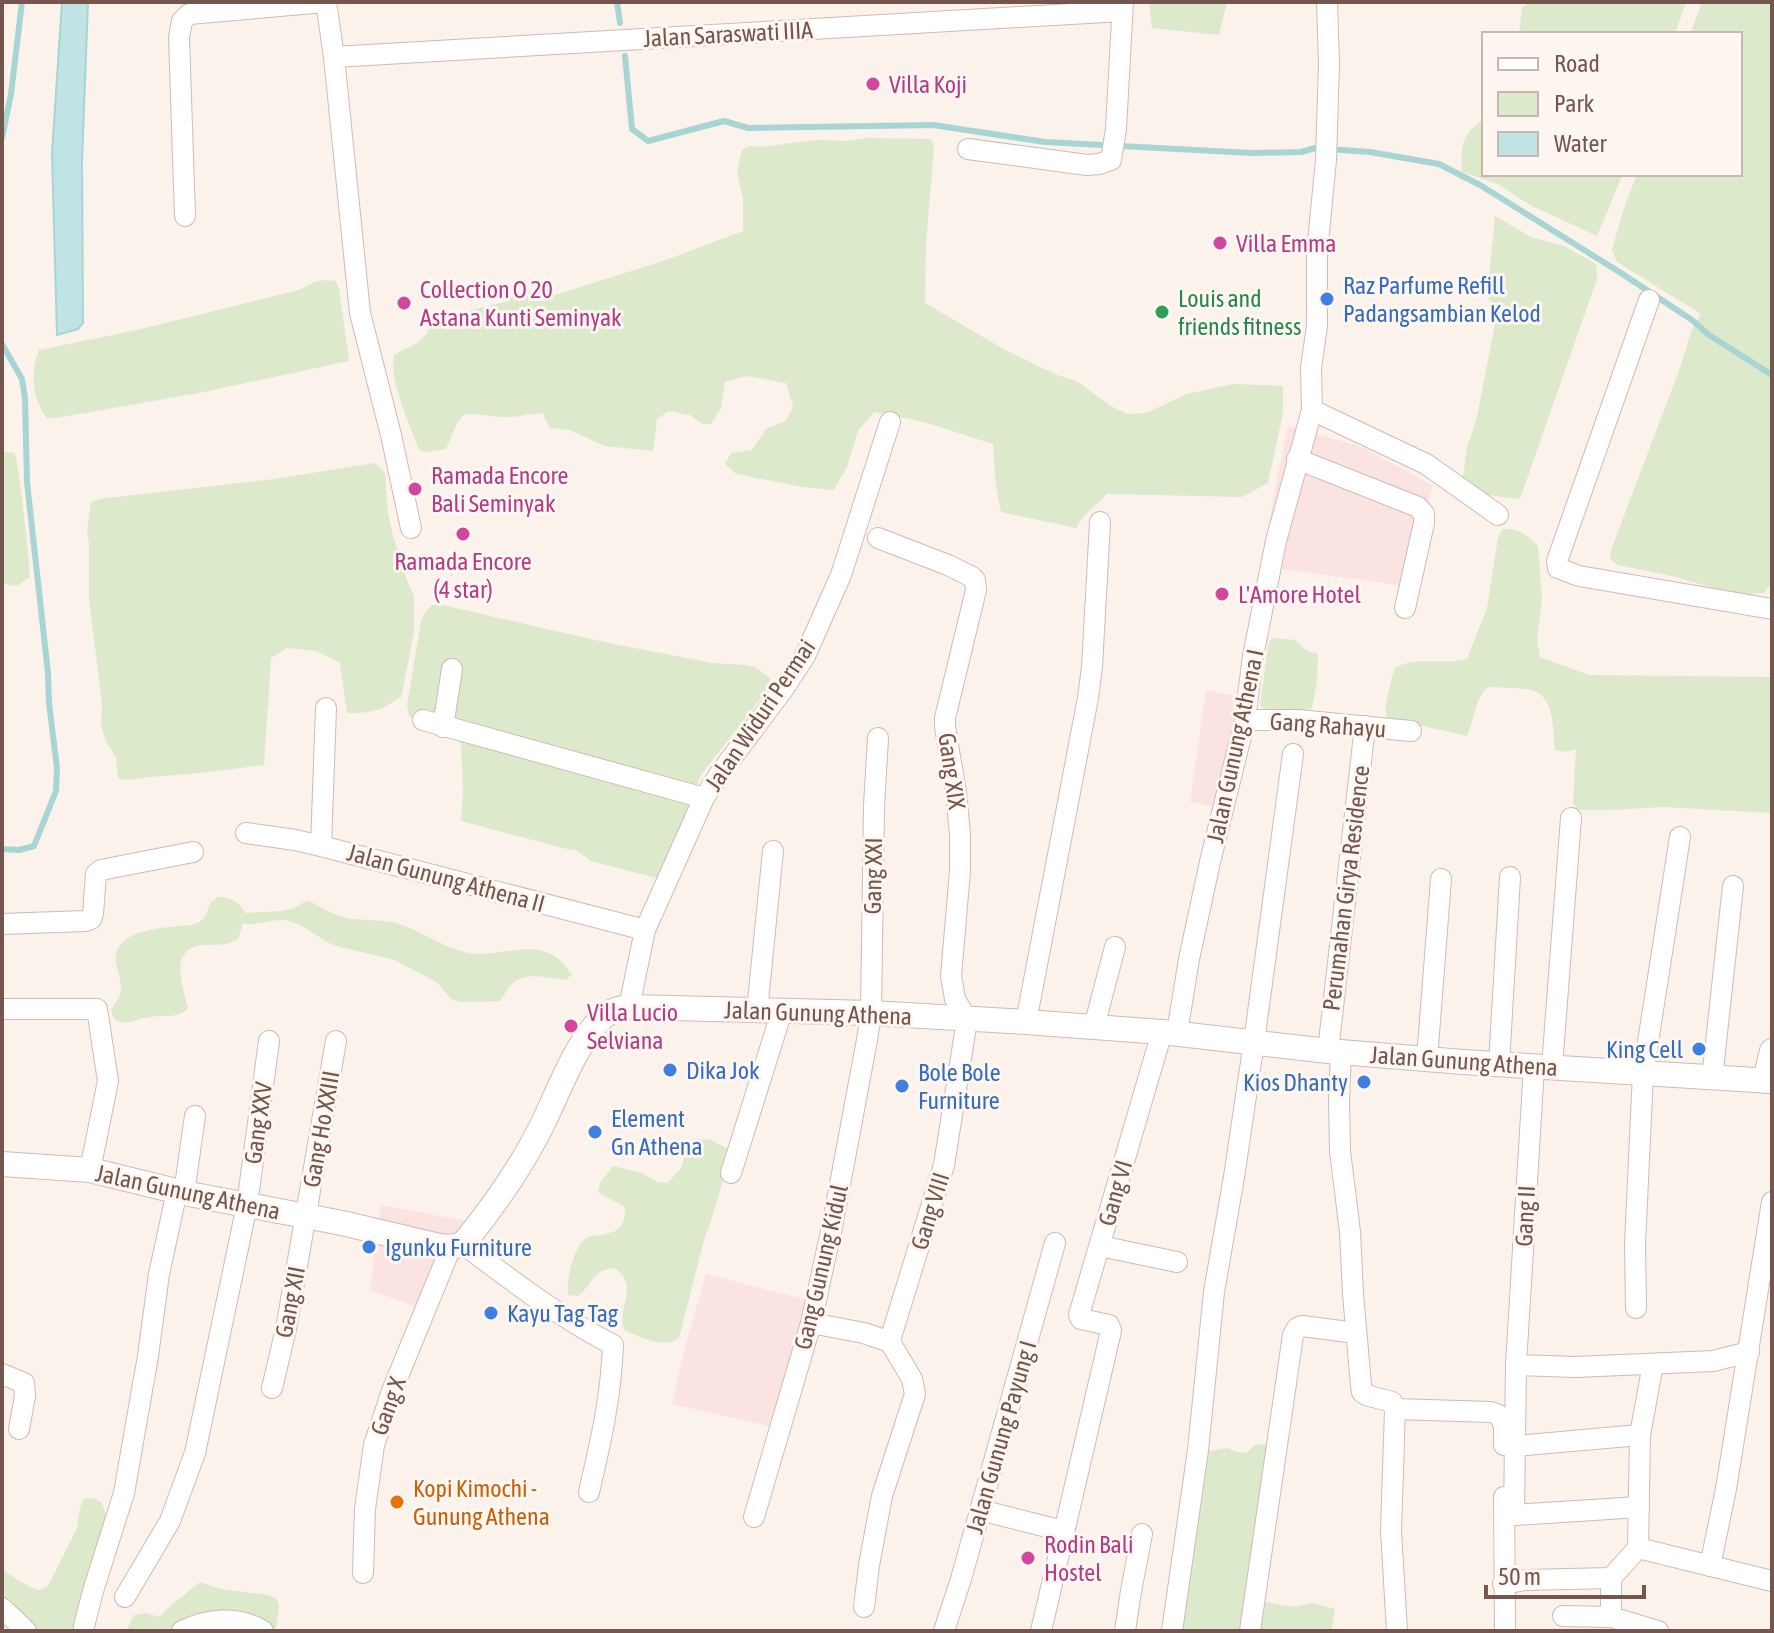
<svg xmlns="http://www.w3.org/2000/svg" width="1774" height="1633" font-family="'Asap Condensed',sans-serif">
<rect width="100%" height="100%" fill="#fbf2eb"/>
<g fill="#fae3e0">
<path d="M1288,426l71,20 74,39 -29,101 -142,-20 13,-77z"/>
<path d="M1206,690l35,7 -21,111 -30,-6z"/>
<path d="M381,1205l85,16 -44,88 -52,-19z"/>
<path d="M706,1274l104,27 -32,127 -106,-24 13,-57z"/>
</g>
<g fill="#dce9ca">
<path d="M1149,2h78l-8,33 -67,-7z"/>
<path d="M1533,2h153l-11,32h-156l3,-27z"/>
<path d="M1702,2h70v573l-2,10 -6,8 -27,2 -61,-18 -58,-12 -8,-6 1,-9 69,-182 11,-36 10,-18 -84,-52 -5,-12 11,-39 14,-37h103v-140h-50z"/>
<path d="M1484,120v54h139l-26,62 -67,-31 -32,-21 -36,-12c-1,-22 -1,-41 22,-52z"/>
<path d="M867,138l64,1 3,8 -8,97 -1,59 82,48 50,24 20,6 32,24 18,9 19,-1 41,-19 47,-10 49,2v27l-15,70 -26,14 -135,-3 -24,23 -7,11 -75,-16 -5,-25 -3,-43 -69,-22 -50,-10 -16,19 -11,36 -13,23 -32,-3 -66,-13 -11,-10 6,-11 21,-3 14,-21 20,-8 7,-15 -7,-23 -39,-7 -22,6 -4,26 -10,16h-8l-13,-9 -21,-4 -12,8 -4,32 -48,-5 -36,-16 -19,-2 -7,-14c-13,-2 -21,3 -33,3 -16,1 -30,-5 -47,-2l-6,8 -11,26 -18,3 -9,-2c-9,-26 -30,-68 -25,-95 20,-12 28,-9 38,-32l20,-8 56,-14 8,-8 9,-2 27,5 114,-36 77,-29v-31l-6,-29 5,-21 8,-4 9,1 57,-7 31,1z"/>
<path d="M1495,216l36,21 33,9 32,18 1,15 -77,220 -32,-4 -25,-18 4,-29 10,-31 20,-103 -3,-9 -7,-8z"/>
<path d="M327,280l9,1 3,8 10,72 -150,32 -143,25h-9c-15,-18 -17,-47 -8,-68l98,-20 162,-40 18,-9z"/>
<path d="M2,452l13,1c8,42 11,82 15,124l-13,9 -15,-2z"/>
<path d="M375,463l10,10 3,40 4,19 14,46 8,18v34l-12,65c-19,16 -30,18 -55,18l-7,-50 -23,-12 -30,-3 -16,10 -7,107c-38,5 -76,10 -115,12 -11,1 -20,5 -31,1l-2,-20 -10,-17 -5,-15 1,-22 -13,-106v-55l-2,-11 4,-30 9,-3 174,-20z"/>
<path d="M1502,529c19,0 23,5 36,17l4,53 -5,40 3,18 49,18 183,2v136l-109,-6 -53,3h-30l-7,-6 3,-55 -11,3 -10,-2c-2,-17 0,-52 -21,-59 -14,-4 -32,-3 -46,-4 -13,10 -14,34 -21,49l-80,-18 -2,-10 9,-39c17,-13 51,-4 73,-10l20,-51 11,-70z"/>
<path d="M432,605h10l162,37 108,21 33,2 10,2 15,11 1,7 -70,90 -41,104 -69,-18 -15,-11 -9,-1 -106,-28 2,-30 -2,-48 -15,-12 -37,-15 -2,-11 14,-84 4,-9z"/>
<path d="M1275,638l20,2 12,11 11,3 -1,28 -5,27c-18,3 -36,7 -52,-3l8,-60 2,-6z"/>
<path d="M218,897c11,0 23,5 27,16l37,-2 10,-2 16,-9c13,7 25,15 39,18 16,3 33,1 49,5 24,7 45,23 68,29 30,8 70,-15 96,8 4,4 8,10 12,14l-6,6c-17,-2 -41,-9 -54,4 -5,4 -8,12 -12,17l-40,1 -9,-3 -13,-16 -43,-23 -59,-14c-16,-6 -29,-20 -47,-25 -16,-4 -30,6 -46,2l-5,16c-13,8 -22,5 -36,6 -34,4 -19,42 -14,63 -12,12 -23,6 -38,9 -9,1 -18,5 -27,6l-9,-4 -3,-9c3,-5 8,-11 9,-16 5,-16 -12,-34 0,-49 12,-15 40,-17 58,-19 9,-1 17,0 24,-6 5,-5 6,-11 8,-17z"/>
<path d="M709,1139l23,12 -23,76 -4,9 -26,102c-17,11 -39,-1 -55,-8 -8,-22 17,-45 -10,-62 -23,3 -21,16 -36,28l-10,-1c-2,-15 5,-49 20,-58 3,-2 8,-1 12,-2 19,-3 25,-7 25,-28l-27,-15 2,-9 13,-17 29,7 16,9 10,1 13,-15 9,-28z"/>
<path d="M1256,1444l17,3 -26,184h-68l30,-180 19,-3 9,4 9,1z"/>
<path d="M93,1498l9,4 6,21 -32,89v19h-45l-29,-28v-33l28,17 9,3 9,-4 29,-58 3,-20 3,-9z"/>
<path d="M200,1582l20,7 48,6 9,4 2,8 -3,22 -23,-7 -79,9h-48l8,-16 11,-2 15,4 8,-9z"/>
<path d="M1265,1602l29,5 19,-4 22,6 -4,22h-71z"/>
</g>
<path fill="#c0e4e3" stroke="#a7d5d4" stroke-width="2" d="M62,2h26l-6,159 1,162 -5,6 -21,6 -5,-182z"/>
<g fill="none" stroke-linecap="round" stroke-linejoin="round">
<g stroke="#a7d5d4" stroke-width="6">
<path d="M617,2l3,21"/>
<path d="M625,56l7,73 16,12 76,-20 24,7 185,-3 112,17 207,11 49,-1 14,-4 55,4 69,12 41,21 141,88 71,47 17,15 63,40"/>
<path d="M2,138l9,-44 11,-92"/>
<path d="M2,344l20,35 3,19 2,84 21,191 1,30 8,65 -1,23 -22,55 -15,4 -17,-1"/>
</g>
<defs>
<g id="minor">
<path d="M326,2l8,55 26,256 31,122 20,93"/>
<path d="M334,57l788,-46"/>
<path d="M968,149l119,16 12,-1 12,-4 5,-31 7,-127"/>
<path d="M185,216l-6,-179 3,-16 7,-7 137,-12"/>
<path d="M1649,300l-92,261 1,7 21,8 193,33"/>
<path d="M1312,410l114,54 72,51"/>
<path d="M1297,459l121,48 6,7v9l-19,85"/>
<path d="M423,720l281,78"/>
<path d="M1245,720h53l113,11"/>
<path d="M443,727l9,-58"/>
<path d="M246,833l49,7 26,6 324,84"/>
<path d="M321,846l5,-138"/>
<path d="M2,924l83,-3 6,-2 2,-5 3,-40 5,-4 92,-18"/>
<path d="M629,1007l16,-77 59,-132 17,-26 61,-81 23,-35 36,-81 49,-153"/>
<path d="M2,1009h95l11,72 -18,89"/>
<path d="M757,1011l16,-160"/>
<path d="M1026,1022l62,-324 4,-31 8,-145"/>
<path d="M1094,1027l21,-80"/>
<path d="M1177,1033l12,-74 21,-97 35,-142 8,-64 23,-115 36,-131 -1,-42 6,-42v-74l9,-92 3,-97 -2,-61"/>
<path d="M1328,1051l37,-325"/>
<path d="M1341,1052l-2,50 1,49 10,81 3,62 8,91 1,7 4,3 26,7 3,7 -4,122 6,100"/>
<path d="M1427,1059l14,-180"/>
<path d="M1499,1064l11,-187"/>
<path d="M1534,1066l-18,299 -2,150 125,-8"/>
<path d="M1552,1067l19,-249"/>
<path d="M1712,1079l21,-193"/>
<path d="M731,1173l51,-162"/>
<path d="M184,1193l11,-77"/>
<path d="M463,1244c48,36 96,73 150,101 -2,52 -12,96 -24,147"/>
<path d="M1100,1246l77,16"/>
<path d="M1636,1308l-1,-64 8,-170 37,-237"/>
<path d="M811,1323l53,10 26,9"/>
<path d="M1516,1365l60,2 137,-6 36,-9"/>
<path d="M2,1374l22,9 1,13 -6,33"/>
<path d="M272,1388l14,-59 50,-288"/>
<path d="M1395,1409l96,3 8,3 5,10v20"/>
<path d="M1516,1446l124,-11"/>
<path d="M1504,1497l1,134"/>
<path d="M980,1510l83,21"/>
<path d="M754,1517l57,-194 21,-96 35,-187 4,-27 3,-207 4,-68"/>
<path d="M1638,1548l134,33"/>
<path d="M1710,1566l16,-77 46,-287"/>
<path d="M363,1573l2,-64 9,-64 18,-54 59,-144"/>
<path d="M1503,1584l22,-4 86,-2"/>
<path d="M125,1597l45,-76 25,-68 52,-248 22,-164"/>
<path d="M864,1607l5,-42 13,-69 33,-102 -3,-15 -22,-37 1,-5 53,-172 23,-145 -12,-21 -4,-23 9,-105v-37l-4,-42 -11,-65v-9l31,-128 -1,-10 -3,-3 -24,-12 -70,-27"/>
<path d="M2,1608l24,23"/>
<path d="M1563,1616l48,1 47,14"/>
<path d="M1611,1617v-39l27,-30 2,-113 13,-71"/>
<path d="M84,1626l9,-35 31,-98 24,-137 11,-82 18,-83"/>
<path d="M182,1631c25,-12 56,-16 81,0"/>
<path d="M944,1631l17,-52 94,-336"/>
<path d="M1041,1631l70,-300 -2,-6 -28,-6 -2,-4 83,-283"/>
<path d="M1125,1631l6,-40 11,-57"/>
<path d="M1172,1631l26,-181 16,-158 20,-115 20,-135 39,-288"/>
<path d="M1250,1631l43,-296 4,-7 5,-2 54,7"/>
</g>
<g id="tertiary">
<path d="M1765,1081l7,-30"/>
<path d="M2,1164l88,6 94,23 158,30 97,23 12,1 12,-3c31,-38 60,-79 81,-123 16,-33 29,-70 53,-98 9,-10 18,-15 32,-16l242,6 155,9 136,10 166,19 135,11 309,19"/>
</g>
</defs>
<use href="#minor" stroke="#cfbbb3" stroke-width="22"/>
<use href="#tertiary" stroke="#cfbbb3" stroke-width="26"/>
<use href="#minor" stroke="#fff" stroke-width="20"/>
<use href="#tertiary" stroke="#fff" stroke-width="24"/>
</g>
<g fill="#d1479c" stroke="#fef7f1" stroke-width="3">
<circle cx="873" cy="84" r="8"/>
<circle cx="1220" cy="243" r="8"/>
<circle cx="404" cy="303" r="8"/>
<circle cx="415" cy="489" r="8"/>
<circle cx="463" cy="534" r="8"/>
<circle cx="1222" cy="594" r="8"/>
<circle cx="571" cy="1026" r="8"/>
<circle cx="1028" cy="1558" r="8"/>
</g>
<g fill="#3f7fe0" stroke="#fef7f1" stroke-width="3">
<circle cx="1327" cy="299" r="8"/>
<circle cx="1699" cy="1049" r="8"/>
<circle cx="670" cy="1070" r="8"/>
<circle cx="1364" cy="1082" r="8"/>
<circle cx="902" cy="1086" r="8"/>
<circle cx="595" cy="1132" r="8"/>
<circle cx="369" cy="1247" r="8"/>
<circle cx="491" cy="1313" r="8"/>
</g>
<circle fill="#2e9e5b" stroke="#fef7f1" stroke-width="3" cx="1162" cy="312" r="8"/>
<circle fill="#e8710a" stroke="#fef7f1" stroke-width="3" cx="397" cy="1502" r="8"/>
<g text-anchor="middle" dominant-baseline="central" stroke-width="6" stroke-linejoin="round" paint-order="stroke">
<g font-size="24" fill="#75564f" stroke="#fef7f1">
<text transform="translate(728 34) rotate(-3)">Jalan Saraswati IIIA</text>
<text transform="translate(760 715) rotate(-56)">Jalan Widuri Permai</text>
<text transform="translate(1328 725) rotate(4)">Gang Rahayu</text>
<text transform="translate(1235 746) rotate(-78)">Jalan Gunung Athena I</text>
<text transform="translate(952 771) rotate(82)">Gang XIX</text>
<text transform="translate(873 876) rotate(-89)">Gang XXI</text>
<text transform="translate(446 878) rotate(15)">Jalan Gunung Athena II</text>
<text transform="translate(1346 888) rotate(-83)">Perumahan Girya Residence</text>
<text transform="translate(818 1013) rotate(2)">Jalan Gunung Athena</text>
<text transform="translate(1464 1061) rotate(4)">Jalan Gunung Athena</text>
<text transform="translate(258 1123) rotate(-82)">Gang XXV</text>
<text transform="translate(321 1129) rotate(-80)">Gang Ho XXIII</text>
<text transform="translate(188 1192) rotate(12)">Jalan Gunung Athena</text>
<text transform="translate(1115 1193) rotate(-74)">Gang VI</text>
<text transform="translate(930 1211) rotate(-73)">Gang VIII</text>
<text transform="translate(1525 1216) rotate(-87)">Gang II</text>
<text transform="translate(821 1267) rotate(-77)">Gang Gunung Kidul</text>
<text transform="translate(290 1302) rotate(-79)">Gang XII</text>
<text transform="translate(388 1406) rotate(-70)">Gang X</text>
<text transform="translate(1001 1437) rotate(-74)">Jalan Gunung Payung I</text>
</g>
<g font-size="24" fill="#b23c85" stroke="#fef7f1" text-anchor="start">
<text x="889" y="84">Villa Koji</text>
<text x="1236" y="243">Villa Emma</text>
<text x="420" y="289">Collection O 20<tspan x="420" dy="28">Astana Kunti Seminyak</tspan></text>
<text x="431" y="475">Ramada Encore<tspan x="431" dy="28">Bali Seminyak</tspan></text>
<text x="463" y="561" text-anchor="middle">Ramada Encore<tspan x="463" dy="28">(4 star)</tspan></text>
<text x="1238" y="594">L'Amore Hotel</text>
<text x="587" y="1012">Villa Lucio<tspan x="587" dy="28">Selviana</tspan></text>
<text x="1044" y="1544">Rodin Bali<tspan x="1044" dy="28">Hostel</tspan></text>
</g>
<g font-size="24" fill="#366cbe" stroke="#fef7f1" text-anchor="start">
<text x="1343" y="285">Raz Parfume Refill<tspan x="1343" dy="28">Padangsambian Kelod</tspan></text>
<text x="1683" y="1049" text-anchor="end">King Cell</text>
<text x="686" y="1070">Dika Jok</text>
<text x="918" y="1072">Bole Bole<tspan x="918" dy="28">Furniture</tspan></text>
<text x="1348" y="1082" text-anchor="end">Kios Dhanty</text>
<text x="611" y="1118">Element<tspan x="611" dy="28">Gn Athena</tspan></text>
<text x="385" y="1247">Igunku Furniture</text>
<text x="507" y="1313">Kayu Tag Tag</text>
</g>
<g font-size="24" fill="#27864d" stroke="#fef7f1" text-anchor="start">
<text x="1178" y="298">Louis and<tspan x="1178" dy="28">friends fitness</tspan></text>
</g>
<g font-size="24" fill="#c56008" stroke="#fef7f1" text-anchor="start">
<text x="413" y="1488">Kopi Kimochi -<tspan x="413" dy="28">Gunung Athena</tspan></text>
</g>
</g>
<rect width="1774" height="1633" fill="none" stroke="#75564f" stroke-width="8"/>
<rect x="1482" y="32" width="260" height="144" fill="#fef7f1" stroke="#c7b7b0" stroke-width="2"/>
<rect x="1498" y="58" width="40" height="12" fill="#ffffff" stroke="#c7b7b0" stroke-width="2"/>
<text x="1554" y="72" font-size="24" fill="#75564f">Road</text>
<rect x="1498" y="92" width="40" height="24" fill="#dce9ca" stroke="#c7b7b0" stroke-width="2"/>
<text x="1554" y="112" font-size="24" fill="#75564f">Park</text>
<rect x="1498" y="132" width="40" height="24" fill="#c0e4e3" stroke="#c7b7b0" stroke-width="2"/>
<text x="1554" y="152" font-size="24" fill="#75564f">Water</text>
<path d="M1486 1585v12h158v-12" fill="none" stroke="#75564f" stroke-width="4"/>
<text x="1498" y="1585" font-size="24" fill="#75564f" stroke="#fef7f1" stroke-width="6" paint-order="stroke">50 m</text>
</svg>
